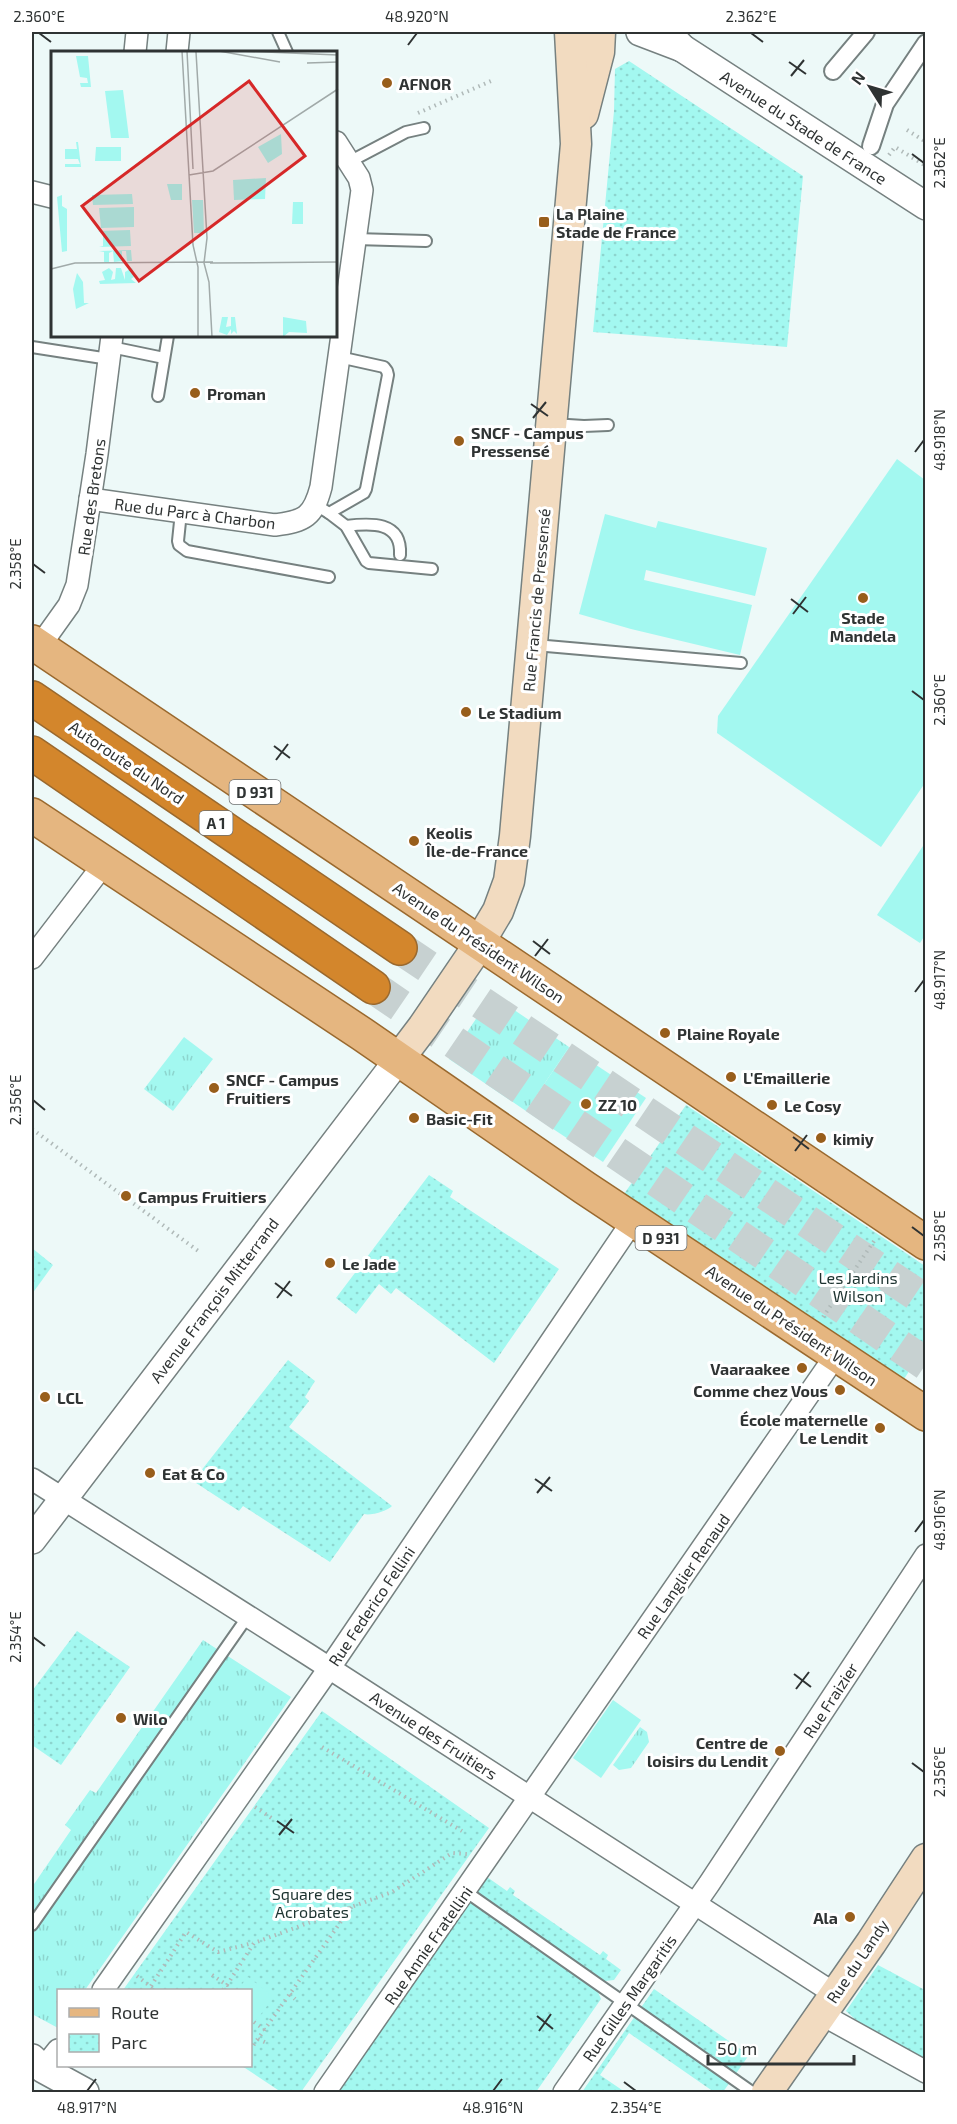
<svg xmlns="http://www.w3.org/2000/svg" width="957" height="2124" font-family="'Exo 2',sans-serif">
<defs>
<pattern id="grass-tufts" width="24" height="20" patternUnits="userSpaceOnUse" patternTransform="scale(1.5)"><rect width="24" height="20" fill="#a3f8f0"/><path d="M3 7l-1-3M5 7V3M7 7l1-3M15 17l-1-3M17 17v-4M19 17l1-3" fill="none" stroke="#8dd5ce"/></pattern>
<pattern id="park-dots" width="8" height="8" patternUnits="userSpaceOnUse" patternTransform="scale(1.5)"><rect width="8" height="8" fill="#a3f8f0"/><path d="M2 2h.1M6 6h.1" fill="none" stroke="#8dd5ce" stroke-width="1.8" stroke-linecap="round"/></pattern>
</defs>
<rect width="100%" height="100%" fill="#edf9f8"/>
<g fill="url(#grass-tufts)">
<path d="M492,995l77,52 -43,64 -77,-52z"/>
<path d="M184,1037l29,22 -40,52 -29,-22z"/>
<path d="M203,1640l88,57 -206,293h-27v38l-26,-14v-127l39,-57 -6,-5 25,-35 6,3z"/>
<path d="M640,1727l7,5 2,10 -18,26 -12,2 -6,-5z"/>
</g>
<g fill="url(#park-dots)">
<path d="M629,61l174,115 -16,171 -194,-15 21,-221 1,-42z"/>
<path d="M686,1105l239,161v81l-23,35 -278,-188z"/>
<path d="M429,1175l24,16 -3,6 109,72 -65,94 -98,-75 -5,6 -12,-10 -23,30 -20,-16z"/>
<path d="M32,1248l21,17 -21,29z"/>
<path d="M288,1360l27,21 -10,16 4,4 -20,26 103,79c-4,5 -22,10 -28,8l-34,48 -87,-56 -4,5 -46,-30z"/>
<path d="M77,1631l53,36 -69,98 -29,-20v-54z"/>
<path d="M322,1711l167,117 -188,264h-20l-39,-26h8v-76h-127z"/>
<path d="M487,1877l20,14 3,-4 5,4 -2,4 87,60 3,-4 5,4 -2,4 15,11 -7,10 -9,1 -7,11 3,7 -65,93h-198z"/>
<path d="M878,1965l47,25v72l-58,-32 -21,-19z"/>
<path d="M654,1989l95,66 -26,37h-9l-85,-59 -29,42 25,17h-43z"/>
</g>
<g fill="#a3f8f0">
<path d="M897,459l28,21v303l-44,64 -164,-114 1,-17z"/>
<path d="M605,514l51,14 2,-7 109,27 -12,48 -109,-26 -2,10 108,25 -12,50 -109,-26 -52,-15z"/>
<path d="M925,843v92l-5,8 -43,-28z"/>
<path d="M569,1047l77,51 -43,64 -77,-51z"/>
<path d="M613,1700l28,20 -40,58 -28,-20z"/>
<path d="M248,1977l26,20 -23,30 -1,-37h-13z"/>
</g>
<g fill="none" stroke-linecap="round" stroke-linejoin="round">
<g stroke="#c7d1d1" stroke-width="33" stroke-dasharray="33 16" stroke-linecap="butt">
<path d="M400,948l526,353"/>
<path d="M373,987l553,377"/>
</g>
<defs>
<g id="service">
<path d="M278,32l9,20"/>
<path d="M349,162l57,-30 18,-4"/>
<path d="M355,239l71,2"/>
<path d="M32,347l77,12"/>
<path d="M111,347l53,11"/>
<path d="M158,396l10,-60"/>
<path d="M552,424l32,2 24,-1"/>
<path d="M316,505l13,8 35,-20 2,-4 22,-114 -1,-4 -3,-4 -45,-10"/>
<path d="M181,512l-3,29 1,4 8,6 142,26"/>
<path d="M329,513l17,13 20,35 3,2 63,6"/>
<path d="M346,526c25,-3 56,-5 54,29"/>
<path d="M535,645l206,18"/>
<path d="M465,1891l287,201"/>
<path d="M32,1925l216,-309"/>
</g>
<g id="pedestrian">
<path d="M833,71l33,-39"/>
<path d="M871,146l14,-42 41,-61"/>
</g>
<g id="minor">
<path d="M135,52l2,-20"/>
<path d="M177,52l2,-20"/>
<path d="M32,192l20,5"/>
<path d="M90,499l185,26c30,-4 38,-8 46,-38l41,-297 -3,-12 -23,-36"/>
<path d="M39,647l30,-42 8,-20 20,-131 15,-118"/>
<path d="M32,958l72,-94"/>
<path d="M32,1479l277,176 526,339"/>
<path d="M103,1990l232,-330 299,-441"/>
<path d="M821,2014l105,58"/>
<path d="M43,2069l15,-19"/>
<path d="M325,2092l511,-737"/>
<path d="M564,2092l145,-208 217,-329"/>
</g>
<g id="tertiary">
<path d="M640,32l42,16"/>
<path d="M667,32l15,16 244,158"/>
<path d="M32,1540l366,-480"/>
<path d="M32,2058l11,11 42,23"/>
</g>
<g id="secondary">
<path d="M583,114l16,-62 1,-20"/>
<path d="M398,1060l25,-33 47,-69 28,-47 11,-30 6,-45 61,-692 -6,-112"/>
<path d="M767,2092l104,-149 55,-84"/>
</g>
<g id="primary">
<path d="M32,642l894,601"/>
<path d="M32,815l330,219 223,154 341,226"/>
</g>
<g id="motorway">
<path d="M32,698l368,250"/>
<path d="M32,753l341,234"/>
</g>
</defs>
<use href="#service" stroke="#768180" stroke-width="14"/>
<use href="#pedestrian" stroke="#768180" stroke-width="20"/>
<use href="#minor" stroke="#768180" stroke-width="24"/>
<use href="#tertiary" stroke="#768180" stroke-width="30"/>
<use href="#secondary" stroke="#768180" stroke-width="33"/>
<use href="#primary" stroke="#9a692e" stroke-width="36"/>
<use href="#motorway" stroke="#9a692e" stroke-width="36"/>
<g stroke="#b0bab9" stroke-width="4" stroke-dasharray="1.5 4.5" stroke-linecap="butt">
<path d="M418,113l73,-32"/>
<path d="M907,130l19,12"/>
<path d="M889,155l6,-8 31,19"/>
<path d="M32,1129l169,124"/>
<path d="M823,1317l53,-79"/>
<path d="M322,1747l140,84"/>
<path d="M255,1807l18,12"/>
<path d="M212,1975l15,10 27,-42 138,-51 60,-39 15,1"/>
<path d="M137,1976l18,14"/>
<path d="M151,1986l35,-54 32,20 35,-9"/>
<path d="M223,1990l4,-5"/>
<path d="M290,1994l5,5"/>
<path d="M254,2022l11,8"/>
<path d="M258,2039l11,5"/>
<path d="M250,2050l102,-144"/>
</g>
<use href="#service" stroke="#fff" stroke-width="10"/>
<use href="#pedestrian" stroke="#fff" stroke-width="16"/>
<use href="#minor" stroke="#fff" stroke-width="21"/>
<use href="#tertiary" stroke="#fff" stroke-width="27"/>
<use href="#secondary" stroke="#f2dbc0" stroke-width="30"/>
<use href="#primary" stroke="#e5b680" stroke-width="33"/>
<use href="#motorway" stroke="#d3862c" stroke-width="33"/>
</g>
<path fill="none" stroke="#2f3333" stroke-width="2" d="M39,33l12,9M751,33l12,9M408,45l9,-12M789,62l17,12M791,76l13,-16M912,154l12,9M531,404l17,12M533,418l13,-16M915,452l9,-12M33,564l12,9M791,599l17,13M793,614l13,-17M912,691l12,9M274,746l16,12M276,760l12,-16M533,941l17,13M535,956l13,-17M915,992l9,-12M33,1100l12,10M793,1137l16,12M795,1151l12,-16M912,1227l12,9M275,1283l17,13M277,1298l13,-17M535,1479l17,12M537,1493l13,-16M915,1532l9,-12M33,1637l12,9M794,1674l17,13M796,1689l13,-17M912,1763l12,9M277,1821l17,12M279,1835l13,-16M537,2016l16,13M539,2031l12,-17M624,2082l12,9M87,2091l9,-12M493,2091l9,-12"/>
<g fill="#985e1b" stroke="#fff" stroke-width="2">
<circle cx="387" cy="83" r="6"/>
<rect x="538" y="216" width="12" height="12" rx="3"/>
<circle cx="195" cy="393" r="6"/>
<circle cx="459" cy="441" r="6"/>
<circle cx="863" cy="598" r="6"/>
<circle cx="466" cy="712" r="6"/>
<circle cx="414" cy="841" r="6"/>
<circle cx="665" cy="1033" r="6"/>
<circle cx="731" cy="1077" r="6"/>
<circle cx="214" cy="1088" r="6"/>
<circle cx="586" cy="1104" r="6"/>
<circle cx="772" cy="1105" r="6"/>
<circle cx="414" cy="1118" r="6"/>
<circle cx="821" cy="1138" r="6"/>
<circle cx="126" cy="1196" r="6"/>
<circle cx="330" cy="1263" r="6"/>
<circle cx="802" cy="1368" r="6"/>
<circle cx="840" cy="1390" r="6"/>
<circle cx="45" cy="1397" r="6"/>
<circle cx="880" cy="1428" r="6"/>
<circle cx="150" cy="1473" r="6"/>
<circle cx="121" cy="1718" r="6"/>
<circle cx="780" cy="1751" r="6"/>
<circle cx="850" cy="1917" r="6"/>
</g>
<g text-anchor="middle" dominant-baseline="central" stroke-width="6" stroke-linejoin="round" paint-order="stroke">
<g fill="#fff" stroke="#6d7070" stroke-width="1.5">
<rect x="229.5" y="780" width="51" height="24" rx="4.5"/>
<rect x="199.5" y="811" width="33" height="24" rx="4.5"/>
<rect x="635.5" y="1226" width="51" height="24" rx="4.5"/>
</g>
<g font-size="15" font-weight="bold" fill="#2f3333">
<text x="255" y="792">D 931</text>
<text x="216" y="823">A 1</text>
<text x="661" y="1238">D 931</text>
</g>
<g font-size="16" font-weight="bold" fill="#2f3333" stroke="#fff" text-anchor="start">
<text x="399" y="83">AFNOR</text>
<text x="556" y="213">La Plaine<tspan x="556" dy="18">Stade de France</tspan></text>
<text x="207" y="393">Proman</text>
<text x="471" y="432">SNCF - Campus<tspan x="471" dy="18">Pressensé</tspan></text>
<text x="863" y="617" text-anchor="middle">Stade<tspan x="863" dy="18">Mandela</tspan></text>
<text x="478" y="712">Le Stadium</text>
<text x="426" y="832">Keolis<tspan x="426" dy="18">Île-de-France</tspan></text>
<text x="677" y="1033">Plaine Royale</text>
<text x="743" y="1077">L'Emaillerie</text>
<text x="226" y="1079">SNCF - Campus<tspan x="226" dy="18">Fruitiers</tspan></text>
<text x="598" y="1104">ZZ 10</text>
<text x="784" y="1105">Le Cosy</text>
<text x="426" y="1118">Basic-Fit</text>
<text x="833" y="1138">kimiy</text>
<text x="138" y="1196">Campus Fruitiers</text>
<text x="342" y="1263">Le Jade</text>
<text x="790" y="1368" text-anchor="end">Vaaraakee</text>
<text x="828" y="1390" text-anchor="end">Comme chez Vous</text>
<text x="57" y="1397">LCL</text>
<text x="868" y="1419" text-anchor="end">École maternelle<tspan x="868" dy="18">Le Lendit</tspan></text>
<text x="162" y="1473">Eat &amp; Co</text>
<text x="133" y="1718">Wilo</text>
<text x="768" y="1742" text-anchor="end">Centre de<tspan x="768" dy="18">loisirs du Lendit</tspan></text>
<text x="838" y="1917" text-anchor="end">Ala</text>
</g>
<g font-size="16" fill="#2f3333" stroke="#fff">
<text transform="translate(804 127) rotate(33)">Avenue du Stade de France</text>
<text transform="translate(91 497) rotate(-82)">Rue des Bretons</text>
<text transform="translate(195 513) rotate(7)">Rue du Parc à Charbon</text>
<text transform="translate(536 600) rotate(-85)">Rue Francis de Pressensé</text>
<text transform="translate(127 762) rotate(34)">Autoroute du Nord</text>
<text transform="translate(479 942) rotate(34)">Avenue du Président Wilson</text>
<text transform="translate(214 1300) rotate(-53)">Avenue François Mitterrand</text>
<text transform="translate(792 1325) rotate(34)">Avenue du Président Wilson</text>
<text transform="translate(683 1576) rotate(-55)">Rue Langlier Renaud</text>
<text transform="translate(371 1606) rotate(-56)">Rue Federico Fellini</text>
<text transform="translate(830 1700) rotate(-57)">Rue Fraizier</text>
<text transform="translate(434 1735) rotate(33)">Avenue des Fruitiers</text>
<text transform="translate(428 1945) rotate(-55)">Rue Annie Fratellini</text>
<text transform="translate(857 1961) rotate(-56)">Rue du Landy</text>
<text transform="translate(629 1998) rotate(-55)">Rue Gilles Margaritis</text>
</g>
<g font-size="16" fill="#1d3330" stroke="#fff">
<text x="858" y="1277">Les Jardins<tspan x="858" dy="18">Wilson</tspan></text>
<text x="312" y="1893">Square des<tspan x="312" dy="18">Acrobates</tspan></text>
</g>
</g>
<g transform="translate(51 51)">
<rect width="286" height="286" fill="#edf9f8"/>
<path d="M81,143l1,10 -40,1 -1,-10zM11,144v11l5,3v42l-5,1 -5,-55zM26,222l6,9 1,21h5l-13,6 -3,-20z" fill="#a3f8f0"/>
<path d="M25,5h12l3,31h-10l-1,-4h8l-1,-5 -7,-1zM72,39l6,48h-18l-6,-47zM230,83l1,20 -14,9 -10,-16zM25,91h2l3,25h-16v-3h15l-2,-5h-13v-10h12zM45,96h25v14h-26zM116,133h15v16h-11zM141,149h11l1,33h-10zM242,151h10v22h-11zM83,156v20l-33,1 -2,-20zM79,179l1,16 -32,1 4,-1v-13l-5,-2zM80,199l1,11h-5l-1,-10h-4v10l-8,1 -1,-11 -4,2v9h-5v-10l-5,-1zM58,217l4,4 -2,8 4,-1 1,-11h5l4,12v-8l7,-4 3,8 -4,3 5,4 -36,1 -1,-3 6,-1 -3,-8zM171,266h6l-2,10 5,-1v-9h4l2,17 -3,-3 -3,3v-5l-4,6 -8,-3zM232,266l23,4 1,12 -18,-1 -6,5z" fill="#a3f8f0"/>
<path d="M215,127l-1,21 -31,1 -1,-20z" fill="#a3f8f0"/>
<path fill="none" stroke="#a1aaa9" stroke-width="1.5" d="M131,0l11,194 5,22v70M136,0l6,118M168,0l61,11M189,0l98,4M145,1l11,186 -3,25 5,19 3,55M256,12l31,-1M138,124l24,-4 125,-82M159,212l128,-1M0,218l24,-6 138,-1"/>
<path fill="#d62828" fill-opacity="0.15" stroke="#d62828" stroke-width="3" d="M198,30l56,75 -166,125 -57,-75z"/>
<rect width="286" height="286" fill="none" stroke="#2f3333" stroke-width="3"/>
</g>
<rect width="957" height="2124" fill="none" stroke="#ffffff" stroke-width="66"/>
<rect x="57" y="1989" width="195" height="78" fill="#ffffff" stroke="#acadad" stroke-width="1.5"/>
<rect x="69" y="2008" width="30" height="9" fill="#e5b680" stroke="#acadad" stroke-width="1.5"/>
<text x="111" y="2019" font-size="18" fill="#2f3333">Route</text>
<rect x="69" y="2034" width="30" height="18" fill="url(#park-dots)" stroke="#acadad" stroke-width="1.5"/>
<text x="111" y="2049" font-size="18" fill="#2f3333">Parc</text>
<g transform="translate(870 87) rotate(307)" stroke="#ffffff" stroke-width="4.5" paint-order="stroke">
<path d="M0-4.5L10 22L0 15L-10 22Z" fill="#2f3333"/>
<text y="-9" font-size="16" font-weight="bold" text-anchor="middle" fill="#2f3333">N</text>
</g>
<path d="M708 2055v9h146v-9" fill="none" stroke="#2f3333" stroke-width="3"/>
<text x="717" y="2055" font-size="18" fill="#2f3333" stroke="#ffffff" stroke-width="4.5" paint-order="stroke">50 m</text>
<rect x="33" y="33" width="891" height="2058" fill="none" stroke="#2f3333" stroke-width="2"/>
<g font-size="15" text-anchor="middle" fill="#2f3333">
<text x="39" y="22">2.360°E</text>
<text x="417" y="22">48.920°N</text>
<text x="751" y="22">2.362°E</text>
<text transform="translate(940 163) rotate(-90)" y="5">2.362°E</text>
<text transform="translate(940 440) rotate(-90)" y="5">48.918°N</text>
<text transform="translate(16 564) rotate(-90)" y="5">2.358°E</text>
<text transform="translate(940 700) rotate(-90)" y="5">2.360°E</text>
<text transform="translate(940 980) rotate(-90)" y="5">48.917°N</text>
<text transform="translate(16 1100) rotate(-90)" y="5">2.356°E</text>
<text transform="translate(940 1236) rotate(-90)" y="5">2.358°E</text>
<text transform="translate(940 1520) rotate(-90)" y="5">48.916°N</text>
<text transform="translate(16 1637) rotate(-90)" y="5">2.354°E</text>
<text transform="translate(940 1772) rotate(-90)" y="5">2.356°E</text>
<text x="87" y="2113">48.917°N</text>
<text x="493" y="2113">48.916°N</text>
<text x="636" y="2113">2.354°E</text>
</g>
</svg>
